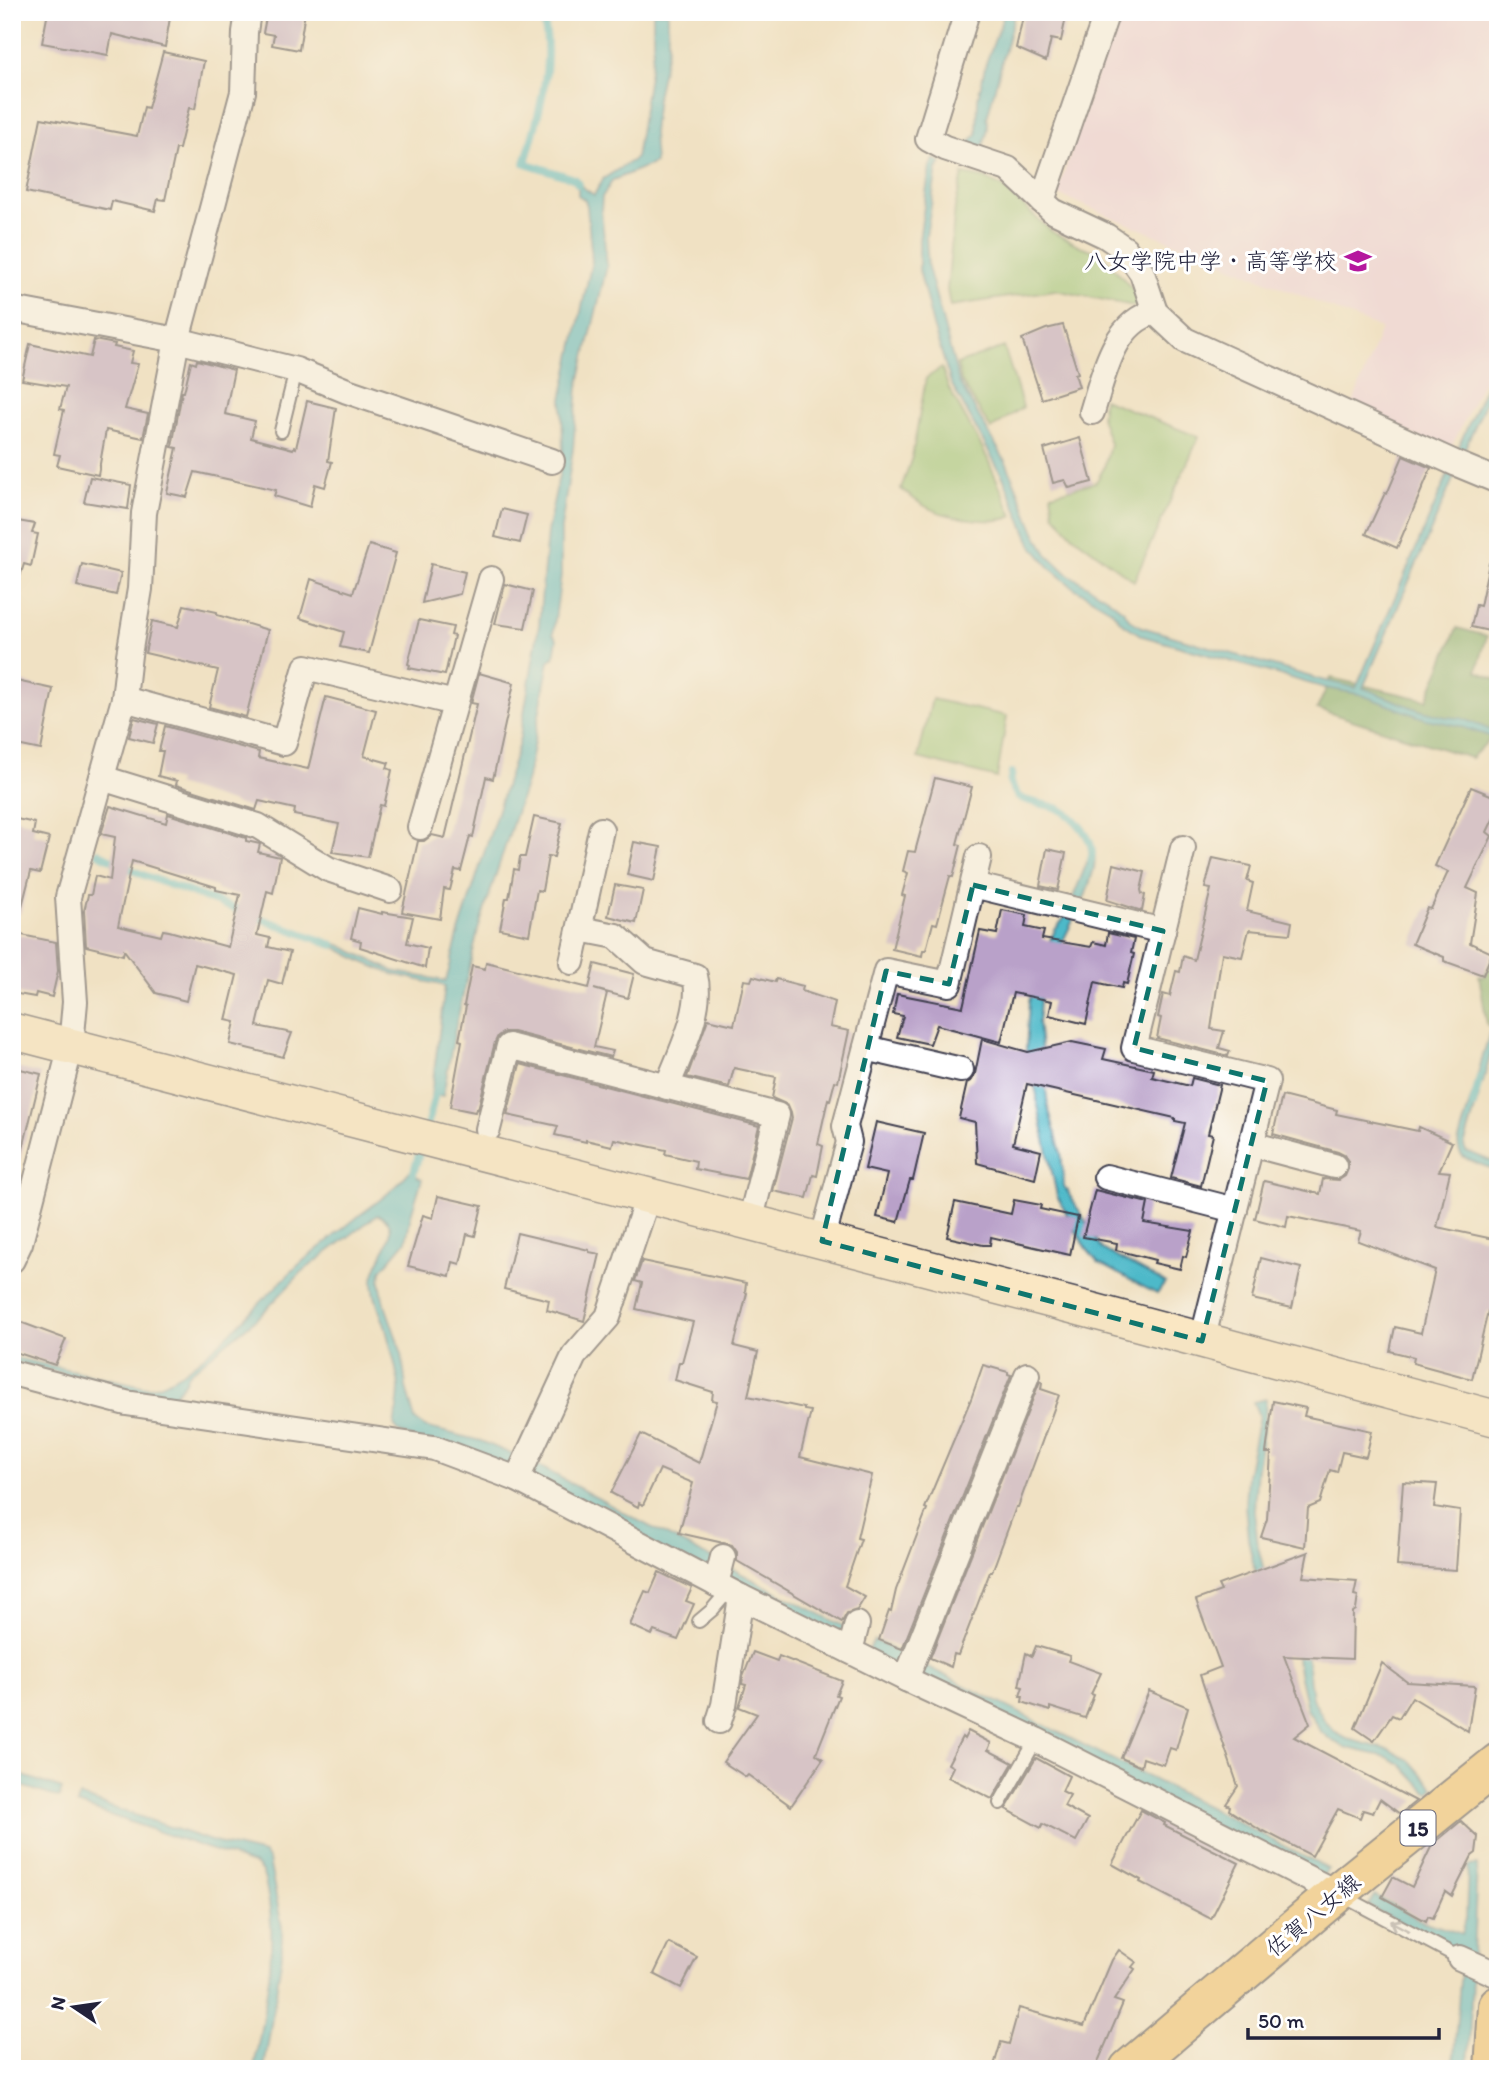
<svg xmlns="http://www.w3.org/2000/svg" width="1510" height="2081" font-family="Itim,'Klee One',sans-serif">
<rect width="100%" height="100%" fill="#fff"/>
<filter id="ink" filterUnits="userSpaceOnUse"><feTurbulence type="fractalNoise" baseFrequency=".0143" numOctaves="2"/><feDisplacementMap in="SourceGraphic" scale="14" xChannelSelector="R" yChannelSelector="G"/><feConvolveMatrix kernelMatrix="1 2 1 2 8 2 1 2 1" color-interpolation-filters="sRGB"/></filter>
<filter id="wash" filterUnits="userSpaceOnUse"><feTurbulence type="fractalNoise" baseFrequency=".00686" numOctaves="4" result="noise"/><feDisplacementMap in="SourceGraphic" scale="28" xChannelSelector="R" yChannelSelector="G"/><feGaussianBlur stdDeviation="1.57" result="paint"/><feColorMatrix in="noise" values="0 0 0 0 0 0 0 0 0 0 0 0 0 0 0 0 0 1.4 0 .05"/><feComposite in="paint" operator="in"/></filter>
<g filter="url(#wash)">
<rect width="100%" height="100%" fill="#f0e1c3"/>
<path fill="#efd0e7" d="M1117,12h381v338l-49,102 -97,-46 29,-77 -324,-135z"/>
<g fill="#91c577" stroke="#5a7459" stroke-width="2">
<path d="M963,174l22,4 17,9 50,45 28,14 21,7 40,46 2,9 -88,-18 -105,16 -3,-16 8,-83z"/>
<path d="M1004,347l19,60 -32,22 -30,-48 -4,-17z"/>
<path d="M942,368l6,19 36,64 29,65c-19,10 -70,1 -88,-10 -9,-5 -16,-11 -24,-17l11,-32 14,-79z"/>
<path d="M1103,399l96,38 -65,144 -61,-45 -19,-22 -3,-20 45,-12 8,-14 6,-24 -9,-27z"/>
<path d="M932,699l75,17 -10,62 -79,-20z"/>
</g>
<g fill="#74aa68" stroke="#4b6652" stroke-width="2">
<path d="M1457,628l30,8 -10,35 21,9v52l-27,26 -154,-49 14,-31 96,22z"/>
<path d="M1498,950v79l-11,-4 -8,-49 5,1z"/>
</g>
<g fill="#4db9c9" stroke="#386e82" stroke-width="2">
<path d="M653,12h15v34l-11,51 -4,36 2,30 -42,17 -11,17 -1,13 6,56 -29,121 -5,62 -12,79v47l-8,59 4,5 -3,18 -5,4 -22,118 -49,151 -23,100 -12,66h-12l14,-110 -53,-12 -29,-12 -40,-21 17,4 53,26 53,10 13,-49 60,-189 20,-118 8,-93 16,-75 -1,-58 30,-138 -5,-55 -2,-6 -7,-5v-11l16,11 9,-16 33,-21 17,-108z"/>
<path d="M1005,12h10l-28,106c3,10 -2,27 -9,35l-11,-9 10,-10 1,-36 8,-35z"/>
<path d="M934,159l7,4 -4,6 -11,67 2,31 31,115 48,82 26,64 14,26 21,20 39,24 17,13 6,9 12,7 176,52 38,9 92,-214 6,3 -91,211 56,22 27,7 15,1 37,15v6l-42,-14 -30,-6 -67,-25 -34,-6 -183,-52 -21,-14 -10,-12 -37,-22 -23,-19 -20,-25 -28,-67 -52,-94 -18,-57 -14,-56v-30l11,-74z"/>
<path d="M1498,359v16l-37,82 -6,-3z"/>
<path d="M1092,850l3,6 -1,13 -8,25 -39,79 -6,20 -3,29 10,85 13,46 3,33 38,63 63,34 -8,11 -59,-31 -13,-16 -28,-51 -20,-95v-6l-11,-45 3,-48 10,-39 16,-33 10,-13z"/>
<path d="M1498,1003v23l-15,57 -3,2 -5,-1z"/>
<path d="M1472,1095l7,1 -15,50 2,5 32,13v6c-8,-2 -31,-9 -36,-15 -4,-4 -3,-8 -4,-12z"/>
<path d="M409,1172l13,7 -11,36 -5,26 -22,26 -3,4 -1,10 3,18 19,55 4,33 9,33 10,7 56,14 58,25 102,56 208,107 -4,11 -446,-208 -5,-6c2,-12 5,-26 5,-38 -1,-17 -9,-42 -13,-59 -5,-15 -13,-32 -13,-48 -1,-18 37,-57 4,-66l-75,57 -41,43 -73,59 -3,8 -12,14 -9,2 -152,-37v-4l135,30c41,0 123,-98 156,-126 19,-16 39,-31 58,-47 19,-14 33,-24 48,-42z"/>
<path d="M1266,1399l-1,22 -8,47 -3,42 4,36 9,37 39,68 6,47 13,23 11,12 11,6 43,11 20,11 24,27 -6,5 -27,-29 -14,-7 -40,-9 -15,-7 -12,-10 -13,-22 -8,-36 -4,-32 -37,-53 -10,-50 -3,-33 2,-30 12,-59 -6,-14z"/>
<path d="M874,1640l30,16 -6,11 -30,-16z"/>
<path d="M924,1665l310,155 94,49 -8,11 -400,-203z"/>
<path d="M12,1772l50,17 -3,9 -47,-15z"/>
<path d="M79,1796l135,46 50,12 5,6 13,67v28l-18,114h-10c9,-59 25,-118 13,-178 -2,-11 -3,-21 -14,-27l-176,-60z"/>
<path d="M1477,1865l-9,204h-17l3,-14 8,-99 -94,-50 7,-11 47,26 40,13 4,-16 2,-52z"/>
</g>
<g fill="none" stroke-linecap="round" stroke-linejoin="round">
<g stroke="#4db9c9" stroke-width="8">
<path d="M542,12c2,11 5,22 5,33 2,35 -12,84 -22,118l50,16 3,5"/>
<path d="M1012,773l-2,10c2,4 6,11 9,14 9,6 28,7 38,11 17,7 40,33 34,52"/>
<path d="M98,853l45,22 190,70"/>
<path d="M1473,1105l7,-28"/>
<path d="M426,1131l11,-45"/>
<path d="M410,1185l11,-38"/>
</g>
</g>
<g id="blocks">
<g fill="#b9a1c9" fill-rule="evenodd">
<path d="M48,12h123l-6,35 -53,-13 -4,21 -66,-12z"/>
<path d="M267,12h38l-6,38 -27,-5 2,-10 -11,-2z"/>
<path d="M1024,12h43l-6,29 -10,-2 -5,22 -30,-13z"/>
<path d="M163,52l41,9 -9,48 -6,-1 -10,41h-3l-11,51 -7,-1 -3,12 -43,-10 -2,9 -84,-18 15,-74 96,18 7,-29 4,1z"/>
<path d="M1063,325l15,48 -3,1 4,13 -37,12 -20,-60 24,-10z"/>
<path d="M94,340l21,4 -1,3 19,4 -3,12 8,1 -13,45 23,5 -5,24 -37,-8 -8,45 -41,-9 3,-11 -6,-1 10,-44 -4,-1 6,-22 -44,-7 8,-36 60,13z"/>
<path d="M197,360l37,10 -9,44 30,7 -4,17 42,11 1,-2 2,1 11,-47 29,7 -8,53 4,1 -7,25 -10,-3 -5,23 -36,-11 2,-6 -81,-18 -8,25 -20,-4 10,-45 -5,-1 10,-55h2l7,-30 5,2z"/>
<path d="M1080,438l12,44 -23,6 -4,-8 -12,3 -9,-34z"/>
<path d="M1403,456l28,12 -34,80 -31,-14 19,-41 2,1z"/>
<path d="M90,477l41,8 -3,24 -44,-7z"/>
<path d="M502,509l25,6 -7,28 -25,-6z"/>
<path d="M12,520l23,4 -3,9 6,1 -7,32 -7,-2 -6,19 -6,-1z"/>
<path d="M369,545l27,8 -27,100 -29,-6 4,-15 -44,-14 11,-39 42,14z"/>
<path d="M1489,563l9,1v69l-27,-6 5,-22 4,1z"/>
<path d="M82,564l39,9 -5,22 -39,-9z"/>
<path d="M431,564l34,8 -5,22 -38,9z"/>
<path d="M505,584l28,7 -8,37 -30,-4z"/>
<path d="M184,605l33,7v3l51,15 -22,87 -37,-10 9,-37 -73,-17 7,-32 26,6z"/>
<path d="M419,620l34,7 -2,8 3,1 -9,39 -36,-7 1,-3 -2,-1z"/>
<path d="M479,673l35,10 -21,96 -7,-2 -13,60 -3,-1 -9,35 -6,-1 -5,20 -6,-1 -4,30 -38,-7 16,-71h6l8,-6 13,3 32,-134 -6,-1z"/>
<path d="M12,680l41,9 -12,61 -29,-6z"/>
<path d="M326,697l50,13 -12,46 25,7 -2,5 5,2 -8,36 -4,-1 -12,52 -36,-5 7,-28 -45,-9 1,-6 -36,-8 -3,9 -80,-25 1,-4 -19,-5 5,-25h-4l6,-25 94,26 -1,6 50,11z"/>
<path d="M134,718l24,6 -5,19 -24,-6z"/>
<path d="M935,778l37,9 -15,57 4,1 -8,32 -3,-1 -13,48 -4,-1 -7,27h-3l-1,6 -30,-7 13,-53 -3,-1 6,-22 -5,-2 5,-20 7,1z"/>
<path d="M1471,787l27,11v11l-11,23 5,4 -25,52 11,5 -8,50 22,10 -9,22 -39,-14v-4l-32,-13 15,-36 4,1 17,-37 -13,-6z"/>
<path d="M110,806l56,17 2,-9 78,24v3l14,3 -2,8 22,5 -7,36 -6,-2 -10,44 13,3 -2,9 22,5 -8,32 -14,-4 -11,46 35,7 -9,24 -53,-13 5,-22 -9,-2 11,-45 -42,-11 -9,37 -30,-8 -32,-43 -1,5 -37,-9 -2,-35 4,-16h3l4,-19 15,4 5,-43 -14,-3zM132,861l84,26v3l24,5 -12,52 -59,-16 -6,-1 -2,6 -43,-10z"/>
<path d="M534,817l28,6 -8,34 -6,-1 -6,35 -5,-1 -8,45 -29,-6 6,-31h3l5,-29 4,1 2,-13h5z"/>
<path d="M12,818l23,5 -2,11 16,4 -9,35 -9,-2 -11,43 -8,-1z"/>
<path d="M634,842l27,5 -7,34 -27,-6z"/>
<path d="M1047,849l19,4 -8,37 -18,-4z"/>
<path d="M1213,858l38,8 -4,15 6,2 -6,28 45,11 -2,12 -41,-4 -7,27 -20,-4 -11,76 13,2 -5,17 11,3 -2,5 -71,-18 4,-20 -3,-1 5,-23 7,2 6,-25 4,1 3,-16 11,4 17,-71 -6,-1z"/>
<path d="M1114,864l31,8 -4,18 1,4 3,1 -3,16 -35,-11z"/>
<path d="M615,885l28,5 -7,33 -28,-7z"/>
<path d="M358,908l24,6v-2l31,5 -6,26 21,5 -3,20 -65,-21 1,-6 -10,-3z"/>
<path d="M1002,910l25,5 -2,12 19,4 -2,8 49,8 2,-5 13,3 2,-12 26,6 -3,14 3,1 -7,30 -4,-1 -1,5 -27,-6 -9,42 -37,-9 3,-14 -39,-8 -12,49 -64,-17 -7,19 -33,-7 6,-21 -10,-2 4,-20 66,13 17,-76 17,3z"/>
<path d="M12,933l44,9 2,29 -6,26 -16,-4 -1,4 -23,-4z"/>
<path d="M486,962l103,26 6,-24 39,10 -6,24 -34,-9 13,4 -13,54 19,4 -2,6 -98,-25h-9l-6,4 -3,6 -17,67h-2l-1,3 -25,-5 12,-66 -3,-1 7,-34 -2,-1 8,-39 13,3z"/>
<path d="M753,976l22,6 1,-3 27,7 -1,5 33,11 -5,25 19,4 -11,51 -3,-1 -5,19 -2,-1 -10,45 5,2 -6,30 -4,-1 -6,23 -34,-7 19,-73 -1,-6 -3,-7 -16,-7 4,-21 -42,-9 -5,19 -42,-10 21,-58 26,6 10,-45 7,1z"/>
<path d="M982,1039l46,13 44,-10 34,7 -3,10 51,11 -2,7 38,9 2,-8 28,7 -12,49 5,1 -12,51 -30,-8 14,-55 -10,-2v-3l-148,-34 -14,60 28,7 -6,28 -58,-16 -2,-41 -16,-4 8,-35 5,-3 3,-6z"/>
<path d="M520,1064l239,62 -13,53 -51,-10 1,-8 -31,-7 1,-4 -52,-11 -2,7 -26,-6v2l-31,-7 3,-9 -51,-11z"/>
<path d="M12,1067l29,7 -21,87h-8z"/>
<path d="M1282,1096l55,14 -1,4 82,17 1,-4 33,15 -13,29 11,1 -13,55 61,13v73l-10,-2 -16,68 -59,-16 1,-6 -24,-6 5,-24 26,6 14,-63 -77,-29 3,-10 -73,-15 -2,11 -31,-8 9,-38 56,13 3,-15 16,1 6,-4 3,-7v-8l-4,-6 -6,-3 -65,-18z"/>
<path d="M876,1122l48,11 -11,47h-3l-12,42 -21,-5 10,-43 -22,-5z"/>
<path d="M1095,1190l53,13 -4,20 49,8 -7,26 -3,-1 -3,13 -26,-6 1,-3 -39,-10 1,-7 -34,-6z"/>
<path d="M438,1196l44,10 -7,30 -8,-2 -7,30 -7,-2 -3,14 -42,-10 15,-51 10,3z"/>
<path d="M1014,1200l27,5 -1,4 38,8 -8,38 -79,-18 -1,8h-7l-36,-8 8,-35 56,12z"/>
<path d="M517,1233l72,17v2l11,2 -16,67 -37,-11 2,-10 -45,-11z"/>
<path d="M1261,1258l40,10 -9,40 -40,-9z"/>
<path d="M642,1261l104,22 -1,9 2,1 -13,53 24,6 -10,44 56,12v2l7,1 -11,46 72,18 -15,63 4,1 -16,47 20,11 -8,13 -10,3 -5,9 -105,-61v-9l-5,-7 -53,-12 14,-50 -33,-14 -17,36 -4,-2 -1,4 -27,-14 30,-59 58,29 18,-62 -5,-1 1,-8 -38,-12 4,-18h3l11,-40 -57,-13 6,-26 -7,-2z"/>
<path d="M12,1319l54,20 -11,26 -43,-14z"/>
<path d="M983,1365l25,7v2l3,1 -109,274 -23,-9 10,-29 2,1 5,-22 31,-81 -2,-1 46,-109z"/>
<path d="M1040,1381l2,1 -1,7 18,6 -41,112h-2l-24,65h-2l-32,83 -4,-1 -3,13 -21,-9z"/>
<path d="M1273,1401l33,7 -2,8 68,15 -6,26 -24,-5 -5,20 -7,-2 -10,33 -12,5 -3,39 -44,-10 6,-18 4,-66h-5z"/>
<path d="M1403,1482l34,2 -3,23 26,4 -4,59 -59,-4z"/>
<path d="M1308,1552l-5,25 54,4 -3,14 4,1 -2,14 -3,2 -1,47 -68,-3 26,68 -16,13 122,64 -16,13 -20,-15 -7,14 -10,-3 -3,8 -22,-9 -26,47 -48,-25 -1,1 -34,-22 1,-4 -4,-2 12,-18 -38,-111 21,-8 -25,-67 25,-9 -3,-6z"/>
<path d="M659,1572l33,16 -6,13 8,3 -16,36 -24,-9 -2,4 -22,-10 15,-34 5,2z"/>
<path d="M1036,1646l34,10 -2,5 33,12 -10,21 3,1 -9,23 -35,-11v4l-28,-9 1,-6h-3l3,-9 -4,-1 7,-33 6,3z"/>
<path d="M753,1652l24,9 2,-5 63,25 -6,14 3,1 -23,58 7,5 -32,47 -43,-31 -2,2 -23,-15 34,-48 -18,-7 7,-22 -4,-1 1,-7z"/>
<path d="M1382,1663l25,19 68,4 -7,45 -56,-34 -13,21 -7,-3 -18,26 -19,-13z"/>
<path d="M1149,1691l39,16 -12,43 -6,-2 -6,17 -21,-7 -2,9 -20,-9z"/>
<path d="M968,1731l23,12 -3,7 25,13 -21,36 -44,-22 5,-10 -5,-3 14,-27 2,2z"/>
<path d="M1036,1758l33,18 -7,15 8,4 -6,11 24,13 -12,22 -33,-17 -2,4 -35,-19z"/>
<path d="M1141,1810l24,13 -1,2 75,38 -28,56 -71,-37 1,-2 -29,-16z"/>
<path d="M1461,1821l17,16 -2,16 -4,3 -20,40 -7,-5 -12,27 -5,-2 -2,5 -44,-24 11,-20 19,10 20,-42z"/>
<path d="M669,1943l28,14 -16,31 -27,-14z"/>
<path d="M1119,1950l17,12 -4,5 3,2 -21,31 9,3 -28,66h-102l8,-27 8,2 10,-36 65,18 28,-66z"/>
</g>
</g>
</g>
<g filter="url(#ink)">
<use href="#blocks" fill-opacity="0" stroke="#413f4f" stroke-width="2"/>
<g fill="none" stroke-linecap="round" stroke-linejoin="round">
<defs>
<g id="lane">
<path d="M281,431l15,-61"/>
<path d="M699,1621l13,-11 17,-20"/>
<path d="M1000,1803l36,-63"/>
<path d="M1343,1896l117,62"/>
</g>
<g id="street">
<path d="M967,12l-39,127 17,9 63,21 45,42 53,25 19,13 17,24 13,39 30,28 272,124 41,17"/>
<path d="M1042,201l65,-189"/>
<path d="M12,309l165,31 119,30 51,21 205,70"/>
<path d="M1092,412c11,-35 21,-90 63,-100"/>
<path d="M124,699l160,44 22,-76 149,36"/>
<path d="M102,778l156,48 70,43 62,21"/>
<path d="M420,827l71,-248"/>
<path d="M1183,848l-49,200 133,33 -65,260"/>
<path d="M973,885l190,46"/>
<path d="M580,929l36,7 29,26 50,14c9,33 -16,79 -28,111"/>
<path d="M572,962l29,-132"/>
<path d="M866,1048l95,22"/>
<path d="M488,1129l21,-83 268,69 -27,107"/>
<path d="M1251,1144l83,22"/>
<path d="M1106,1177l129,33"/>
<path d="M822,1241l27,-99 -4,-16 41,-155 63,13 30,-127"/>
<path d="M12,1260l8,-17 51,-197 4,-44 -7,-105 56,-198 5,-44 11,-66 4,-76 33,-173 66,-248 2,-60 3,-20"/>
<path d="M12,1373l114,30 308,45 83,31 224,118 165,82 130,61 301,153"/>
<path d="M517,1479l57,-123 34,-39 40,-121"/>
<path d="M716,1584l7,-27"/>
<path d="M850,1651l7,-27"/>
<path d="M906,1679l121,-304"/>
<path d="M719,1721l5,-16 17,-108"/>
<path d="M1460,1958l38,17"/>
</g>
<path id="secondary" d="M12,1031l1062,275 424,113"/>
<g id="primary">
<path d="M1129,2069l208,-176 161,-130"/>
<path d="M1494,2069l4,-63"/>
</g>
</defs>
<use href="#lane" stroke="#413f4f" stroke-width="16"/>
<use href="#street" stroke="#413f4f" stroke-width="28"/>
<use href="#secondary" stroke="#413f4f" stroke-width="38"/>
<use href="#primary" stroke="#413f4f" stroke-width="42"/>
<use href="#lane" stroke="#fff" stroke-width="12"/>
<use href="#street" stroke="#fff" stroke-width="24"/>
<use href="#secondary" stroke="#fae7c3" stroke-width="35"/>
<use href="#primary" stroke="#f3c26a" stroke-width="38"/>
</g>
<defs><path id="oneway-shaft" d="M-6 0H5M1.5-3L5.5 0L1.5 3" fill="none" stroke-width="1.6" stroke-linecap="round" stroke-linejoin="round" transform="scale(1.75)"/></defs>
<use stroke="#9c9ca7" href="#oneway-shaft" transform="translate(1400 1926) rotate(-152)"/>
</g>
<path d="M0 0H1510V2081H0ZM973,885l190,46 -29,117 133,33 -65,260 -380,-100 64,-270 63,13z" fill="#f0e1c3" fill-opacity=".55" fill-rule="evenodd"/>
<path fill="none" stroke="#0f766e" stroke-width="5" stroke-dasharray="14 9" stroke-linejoin="round" d="M973,885l190,46 -29,117 133,33 -65,260 -380,-100 64,-270 63,13z"/>
<defs>
<symbol id="school-bare" viewBox="-9 -9 18 18"><path d="M0-5L7-2L0 1L-7-2ZM-4 1L0 2.5L4 1V4Q0 6-4 4Z" fill="#b5179e" stroke="#fff" stroke-width="2.5" paint-order="stroke"/></symbol>
</defs>
<g fill-rule="evenodd">
<use href="#school-bare" x="1339" y="242" width="38" height="38"/>
</g>
<g text-anchor="middle" dominant-baseline="central" stroke-width="6" stroke-linejoin="round" paint-order="stroke">
<rect fill="#fff" stroke="#646476" stroke-width="2" x="1400.5" y="1810.5" width="35" height="35" rx="5"/>
<g font-size="21" font-weight="bold" fill="#22223b">
<text x="1418" y="1828">15</text>
</g>
<g font-size="23" fill="#22223b" stroke="#fff" text-anchor="end">
<text x="1337" y="261">八女学院中学・高等学校</text>
</g>
<g font-size="23" fill="#22223b" stroke="#fff">
<text transform="translate(1313 1915) rotate(-40)">佐賀八女線</text>
</g>
</g>
<rect width="1510" height="2081" fill="none" stroke="#fff" stroke-width="42"/>
<g transform="translate(74 2007) rotate(283)" stroke="#ffffff" stroke-width="5" paint-order="stroke">
<path d="M0-5L12 26L0 18L-12 26Z" fill="#22223b"/>
<text y="-10" font-size="19" font-weight="bold" text-anchor="middle" fill="#22223b">N</text>
</g>
<path d="M1248 2028v10h191v-10" fill="none" stroke="#22223b" stroke-width="3.5"/>
<text x="1258" y="2028" font-size="21" fill="#22223b" stroke="#ffffff" stroke-width="5" paint-order="stroke">50 m</text>
</svg>
